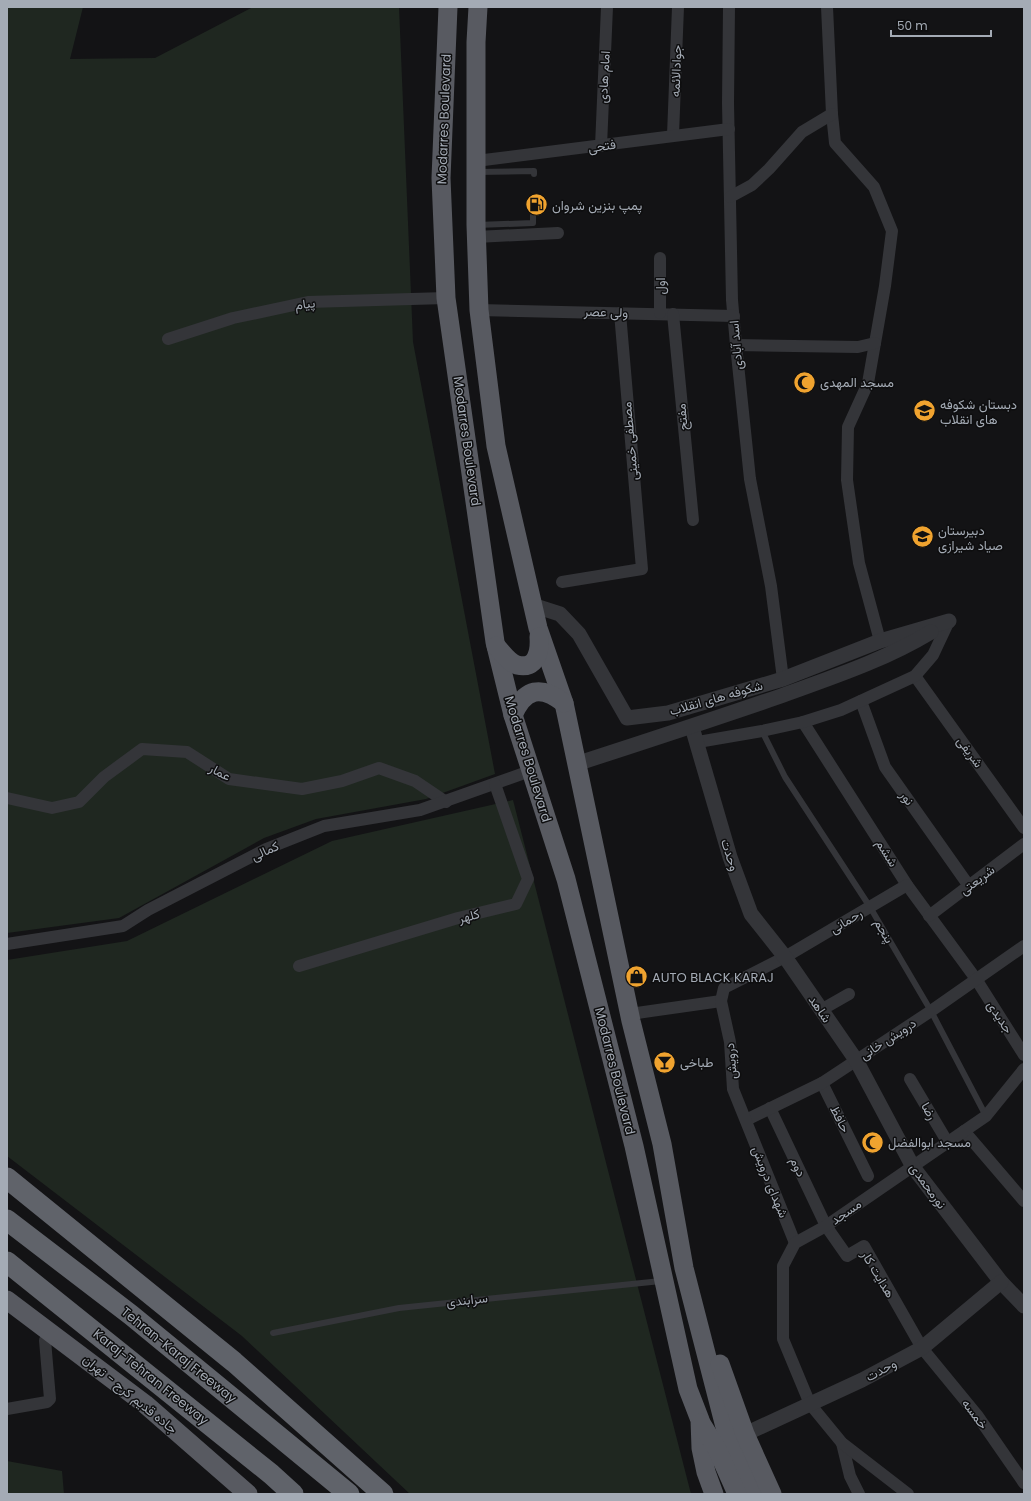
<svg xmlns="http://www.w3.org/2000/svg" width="1031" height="1501" font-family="Poppins,Vazirmatn,sans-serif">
<rect width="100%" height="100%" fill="#131315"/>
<g fill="#1f2720">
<path d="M7,7h76l-13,52 85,-1 98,-51h146l14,335 82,432 -69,25 -110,20 -52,19 -145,80 -112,15z"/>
<path d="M513,800l178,694h-281l-168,-158 -235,-180v-196l120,-19 205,-100z"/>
<path d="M7,1461l55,10 2,23h-57z"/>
</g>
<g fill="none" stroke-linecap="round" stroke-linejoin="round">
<g stroke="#343539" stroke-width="6">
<path d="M477,172l57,-1v3"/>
<path d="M477,225l56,-2v-15"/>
<path d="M762,731l23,46 85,130 61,104 55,105"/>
<path d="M273,1333l126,-25 262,-27"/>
</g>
<g stroke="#343539" stroke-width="12">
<path d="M729,7l-1,96 4,197 4,45 14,134 21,107 12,93"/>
<path d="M827,7l5,107 3,29 39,44 18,44 -7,55 -17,97 -20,44 -1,53 12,83 21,78"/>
<path d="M673,135l5,-128"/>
<path d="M601,146l6,-139"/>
<path d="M476,161l253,-32"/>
<path d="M730,197l22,-12 17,-16 33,-37 30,-18"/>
<path d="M476,237l82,-4"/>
<path d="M479,310l255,6"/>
<path d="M660,313v-55"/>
<path d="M673,314l20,206"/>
<path d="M168,339l65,-21 75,-16 138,-4"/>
<path d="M736,345l122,2 17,-4"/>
<path d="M562,582l80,-13 -22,-256"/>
<path d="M915,676l109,152"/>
<path d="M861,701l24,66 84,119"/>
<path d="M803,722l104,163 69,94 48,76"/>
<path d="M698,742l64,-11 41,-9 38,-12 74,-34 18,-21 16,-34"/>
<path d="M7,798l45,10 27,-6 25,-25 38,-28 45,3 42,27 73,10 40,-8 37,-13 36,13 31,21"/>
<path d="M929,916l95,-72"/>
<path d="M7,944l116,-18 25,-16 118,-61 58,-23 96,-16 110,-39"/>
<path d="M299,966l159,-48 58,-14 12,-25 -33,-95"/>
<path d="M821,1010l28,-16"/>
<path d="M630,1014l91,-13"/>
<path d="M910,1079l38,64"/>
<path d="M822,1083l46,93"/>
<path d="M770,1108l56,118 21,30 17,-10 58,102 55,67 47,68"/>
<path d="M746,1120l76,-37 109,-72 93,-65"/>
<path d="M964,1131l60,70"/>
<path d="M795,1243l-62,-154 -3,-47 -9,-41 3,-13 61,-31 122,-72"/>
<path d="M7,1409l40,-7 3,-3 -5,-59"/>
<path d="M842,1443l8,33 9,18"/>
<path d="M908,1494l-66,-51 -32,-39 -27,-65v-73l12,-23 31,-17 160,-110 38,-47"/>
</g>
<g stroke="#343539" stroke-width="15">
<path d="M532,605l28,9 19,20 48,84 41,-5 115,-34 97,-38 69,-20"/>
<path d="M692,727l38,130 21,57 34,43 71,103 57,107 88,115 23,24"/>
<path d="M576,764c68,-22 135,-44 202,-67 52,-19 105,-36 153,-65"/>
<path d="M745,1434l117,-54 60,-32 79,-66"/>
</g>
<g stroke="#585a61" stroke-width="19">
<path d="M448,7l-7,171 5,120 49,344 18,73 53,164 68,267 54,243 12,31 1,28 5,24 8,22"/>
<path d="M478,7l-2,35v183l3,85 17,136 42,182 26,75 67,318 31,123 22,124 42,163 27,63"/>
<path d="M496,646c6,6 12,16 21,19 20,5 23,-14 22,-28"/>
<path d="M513,715c12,-27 28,-30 51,-12"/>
<path d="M7,1300l138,104 103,90"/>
<path d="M720,1364l25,70 27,60"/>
<path d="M701,1423l16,26 20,45"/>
</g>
<g stroke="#60636a" stroke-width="21">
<path d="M7,1178l227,184 149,132"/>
<path d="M7,1220l124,95 218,179"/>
<path d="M7,1262l264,212 22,20"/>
</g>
</g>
<defs>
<symbol id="fuel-disc" viewBox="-11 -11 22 22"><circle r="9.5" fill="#f0a32f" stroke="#0e0e0f"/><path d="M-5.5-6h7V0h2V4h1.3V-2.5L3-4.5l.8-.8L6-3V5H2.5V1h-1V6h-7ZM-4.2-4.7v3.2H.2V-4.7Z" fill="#111"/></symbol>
<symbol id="mosque-disc" viewBox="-11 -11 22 22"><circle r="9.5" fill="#f0a32f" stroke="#0e0e0f"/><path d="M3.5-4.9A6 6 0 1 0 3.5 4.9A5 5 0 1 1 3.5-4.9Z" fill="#111"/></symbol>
<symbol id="school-disc" viewBox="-11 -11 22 22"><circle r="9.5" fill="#f0a32f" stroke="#0e0e0f"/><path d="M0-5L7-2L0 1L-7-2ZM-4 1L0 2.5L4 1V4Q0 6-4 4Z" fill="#111"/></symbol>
<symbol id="shop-disc" viewBox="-11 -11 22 22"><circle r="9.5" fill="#f0a32f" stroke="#0e0e0f"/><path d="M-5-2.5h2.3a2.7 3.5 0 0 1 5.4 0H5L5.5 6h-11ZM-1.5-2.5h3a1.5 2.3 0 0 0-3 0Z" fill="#111"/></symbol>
<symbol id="bar-disc" viewBox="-11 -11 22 22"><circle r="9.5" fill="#f0a32f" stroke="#0e0e0f"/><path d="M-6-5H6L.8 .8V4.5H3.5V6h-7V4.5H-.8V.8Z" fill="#111"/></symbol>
</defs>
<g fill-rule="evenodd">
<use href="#fuel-disc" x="524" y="192" width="25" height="25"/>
<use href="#mosque-disc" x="792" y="370" width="25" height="25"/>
<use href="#school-disc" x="912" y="398" width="25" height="25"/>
<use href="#school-disc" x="910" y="524" width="25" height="25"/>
<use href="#shop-disc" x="624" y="964" width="25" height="25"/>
<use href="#bar-disc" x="652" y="1050" width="25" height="25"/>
<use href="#mosque-disc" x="860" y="1130" width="25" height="25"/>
</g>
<g text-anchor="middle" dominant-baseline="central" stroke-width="3" stroke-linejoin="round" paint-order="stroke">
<g font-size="13" fill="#a4abb5" stroke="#0e0e0f">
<text transform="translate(676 71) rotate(-88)">جوادالائمه</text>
<text transform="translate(604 77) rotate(-87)">امام هادی</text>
<text transform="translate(444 119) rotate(-88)">Modarres Boulevard</text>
<text transform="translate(602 146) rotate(-8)">فتحی</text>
<text transform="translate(660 286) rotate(-90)">اول</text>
<text transform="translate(305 304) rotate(-8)">پیام</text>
<text transform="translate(606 312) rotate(2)">ولی عصر</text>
<text transform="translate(736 345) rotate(-95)">اسد آبادی</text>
<text transform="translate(682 417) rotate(-95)">مفتح</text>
<text transform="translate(467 441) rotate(82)">Modarres Boulevard</text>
<text transform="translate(630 441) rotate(-95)">مصطفی خمینی</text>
<text transform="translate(716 698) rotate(-16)">شکوفه های انقلاب</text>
<text transform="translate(970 752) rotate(54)">شریفی</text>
<text transform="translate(528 759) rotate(73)">Modarres Boulevard</text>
<text transform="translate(220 772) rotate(28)">عمار</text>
<text transform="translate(907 798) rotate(54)">نور</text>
<text transform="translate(265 851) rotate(-25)">کمالی</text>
<text transform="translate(887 853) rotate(58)">ششم</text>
<text transform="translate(730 855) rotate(72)">وحدت</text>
<text transform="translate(977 880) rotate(-37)">شریعتی</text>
<text transform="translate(469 916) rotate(-15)">کلهر</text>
<text transform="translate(846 921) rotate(-31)">رحمانی</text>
<text transform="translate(884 931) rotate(60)">پنجم</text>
<text transform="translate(820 1009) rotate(56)">شاهد</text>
<text transform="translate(1000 1017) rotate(57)">جدیدی</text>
<text transform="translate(888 1039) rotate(-33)">درویش خانی</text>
<text transform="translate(731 1061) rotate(-95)">درویش</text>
<text transform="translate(615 1071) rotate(76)">Modarres Boulevard</text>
<text transform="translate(929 1111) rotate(60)">رضا</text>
<text transform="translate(840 1119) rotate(63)">حافظ</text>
<text transform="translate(798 1167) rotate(64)">دوم</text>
<text transform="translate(770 1182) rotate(68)">شهدای درویش</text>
<text transform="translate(928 1186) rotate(54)">نورمحمدی</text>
<text transform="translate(846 1212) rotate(-35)">مسجد</text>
<text transform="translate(878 1274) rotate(59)">هدایت کار</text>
<text transform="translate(467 1300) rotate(-6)">سرابندی</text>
<text transform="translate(179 1355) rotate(39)">Tehran-Karaj Freeway</text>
<text transform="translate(881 1370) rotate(-28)">وحدت</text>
<text transform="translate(151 1377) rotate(39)">Karaj-Tehran Freeway</text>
<text transform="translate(130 1394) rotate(39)">جاده قدیم کرج - تهران</text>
<text transform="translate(975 1414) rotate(53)">خمسه</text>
</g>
<g font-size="13" fill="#a4abb5" stroke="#0e0e0f" text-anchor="start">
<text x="552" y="205">پمپ بنزین شروان</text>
<text x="820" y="382">مسجد المهدی</text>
<text x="940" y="404">دبستان شکوفه<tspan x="940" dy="15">های انقلاب</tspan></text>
<text x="938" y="530">دبیرستان<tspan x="938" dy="15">صیاد شیرازی</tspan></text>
<text x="652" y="977">AUTO BLACK KARAJ</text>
<text x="680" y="1062">طباخی</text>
<text x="888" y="1142">مسجد ابوالفضل</text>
</g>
</g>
<rect width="1031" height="1501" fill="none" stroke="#a4abb5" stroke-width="16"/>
<path d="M891 30v6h100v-6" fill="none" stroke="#a4abb5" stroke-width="2"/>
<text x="897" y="30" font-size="12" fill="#a4abb5" stroke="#0e0e0f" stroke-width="3" paint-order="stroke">50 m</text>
</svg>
